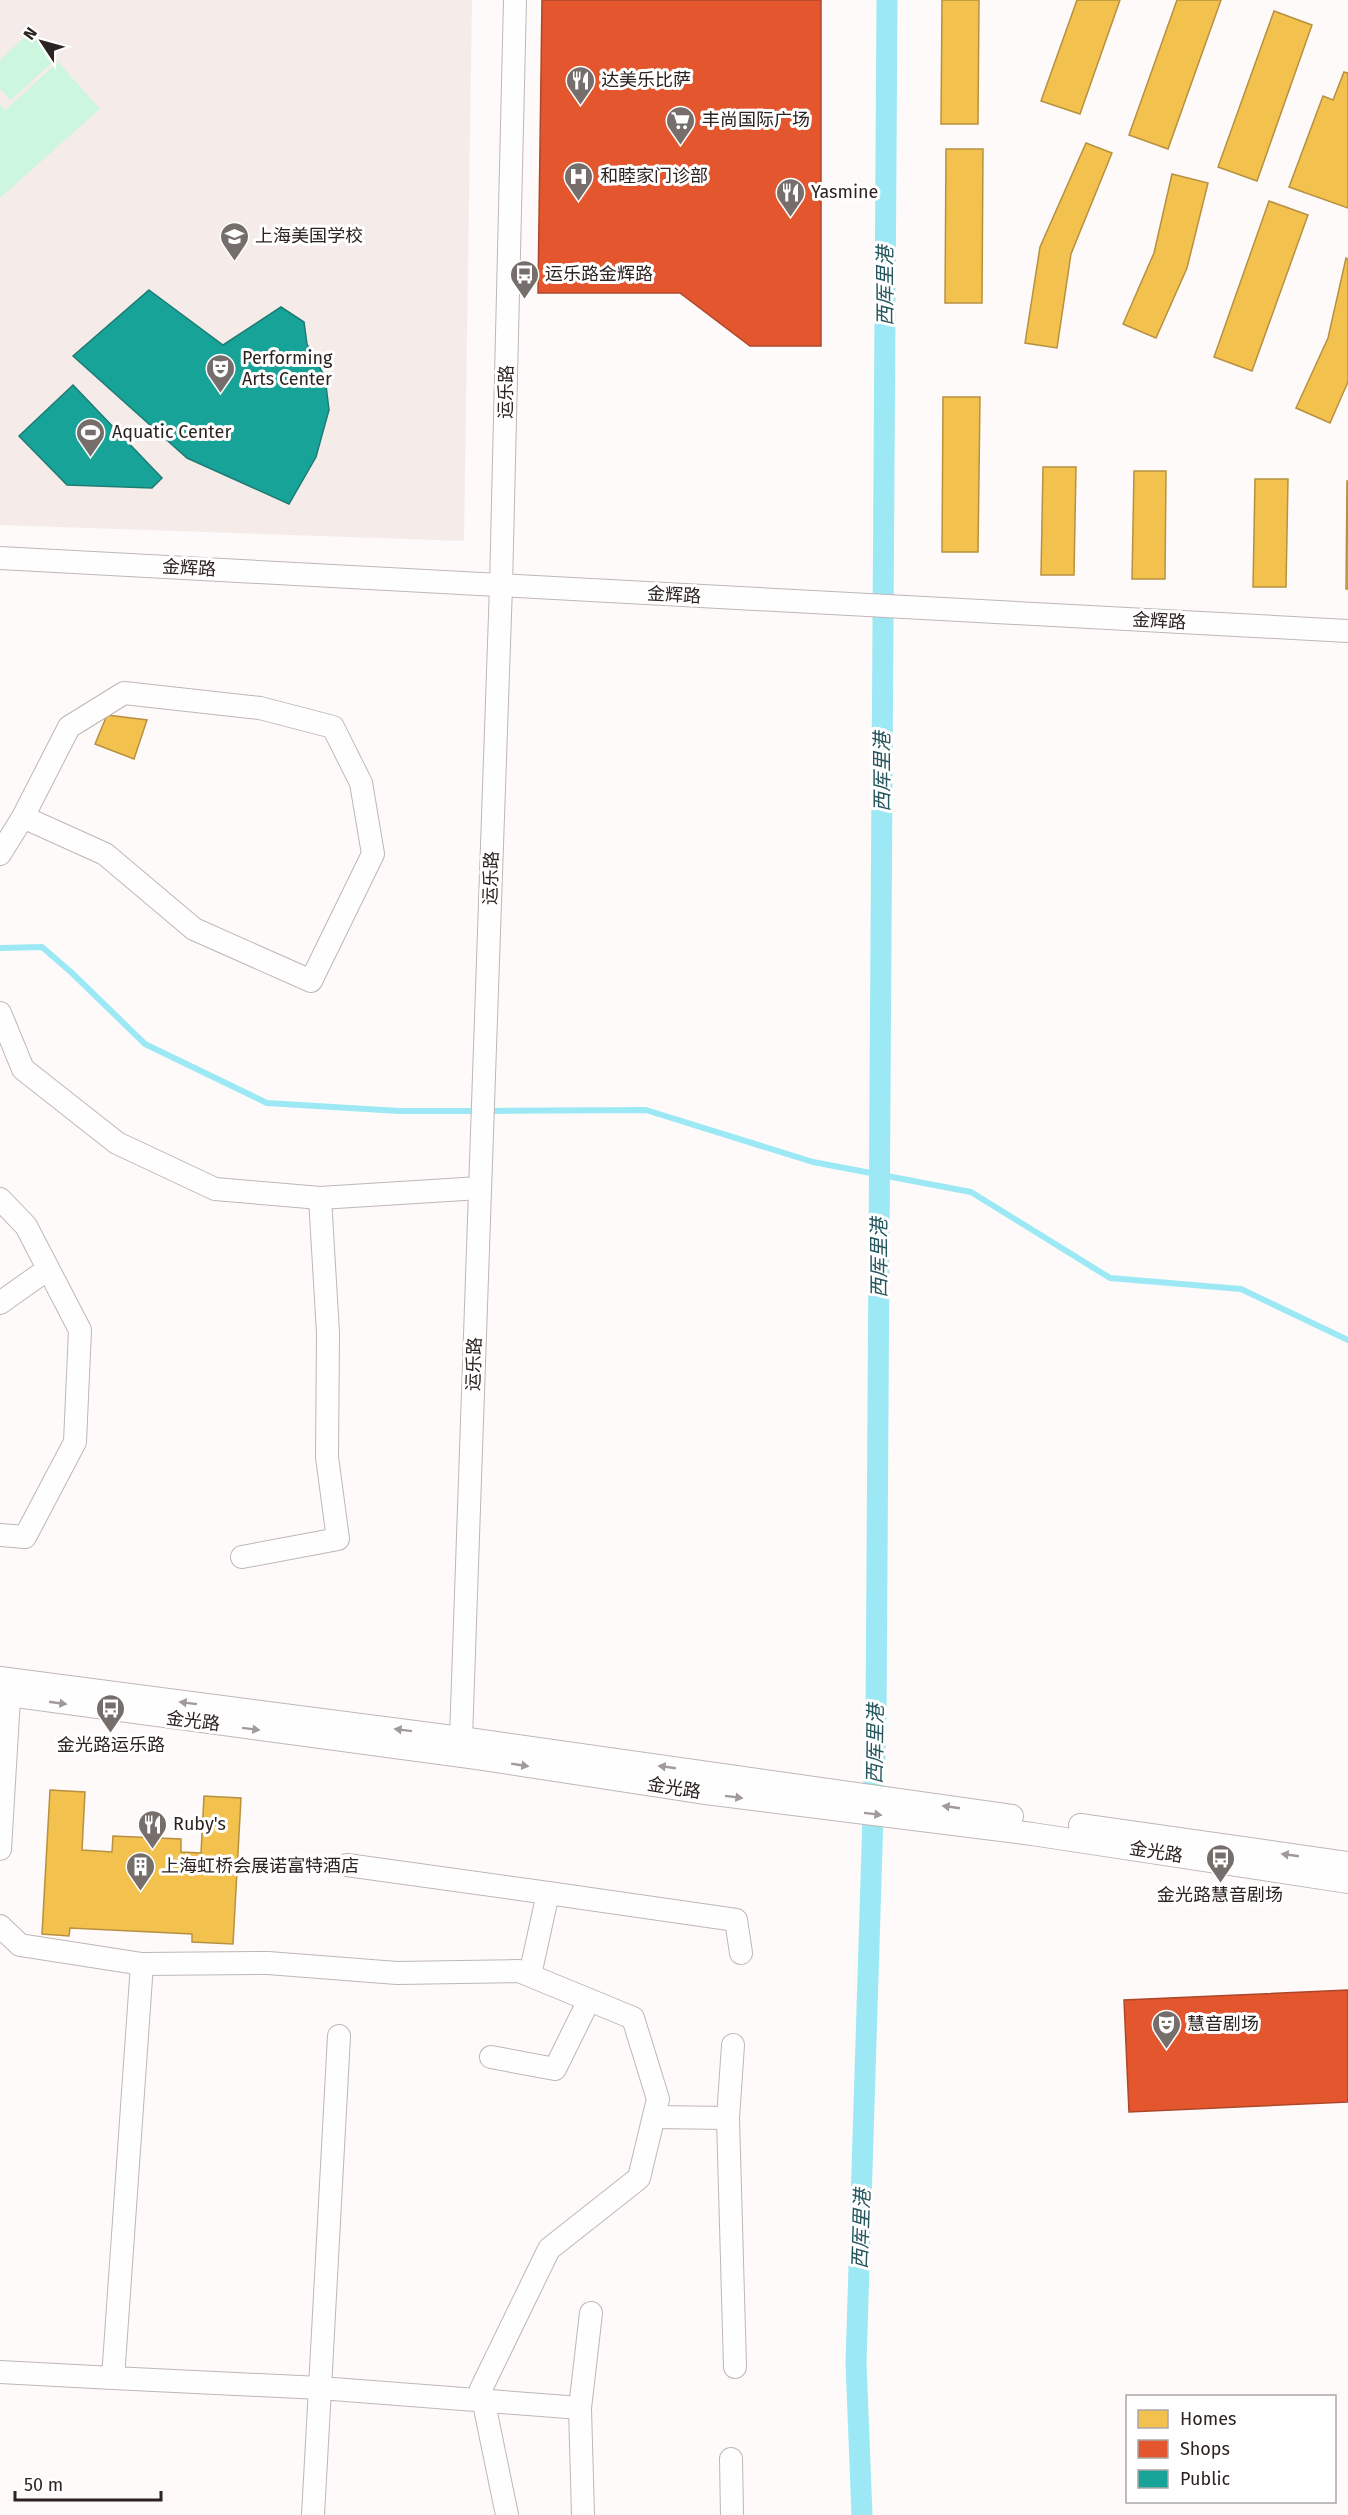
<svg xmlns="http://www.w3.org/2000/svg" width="1348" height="2515" font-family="'Fira Sans','Noto Sans SC',sans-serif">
<rect width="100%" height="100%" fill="#fdfaf9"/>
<path fill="#f5ece9" d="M0,0h472l-8,541 -464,-16z"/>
<g fill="#cdf6df">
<path d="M32,30l25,28 -46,42 -11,-11v-29z"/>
<path d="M58,62l42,47 -100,89v-94l5,6z"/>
</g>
<g fill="#f2c14e" stroke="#b79140" stroke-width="1.5">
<path d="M942,0h37l-1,124h-37z"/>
<path d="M1077,0h43l-40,114 -39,-13z"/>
<path d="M1177,0h44l-53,149 -39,-14z"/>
<path d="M1274,11l38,14 -55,156 -39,-14z"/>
<path d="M1344,72l4,1v135l-59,-21 34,-91 10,4z"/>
<path d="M1086,143l26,10 -41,101 -14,94 -32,-5 15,-96z"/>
<path d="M946,149h37l-1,154h-37z"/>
<path d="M1172,174l36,9 -21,85 -31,70 -33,-14 31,-71z"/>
<path d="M1269,201l39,14 -56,156 -38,-14z"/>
<path d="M1346,258l2,1v123l-18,41 -34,-15 32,-70z"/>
<path d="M943,397h37l-2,155h-36z"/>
<path d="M1043,467h33l-2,108h-33z"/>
<path d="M1134,471h32l-1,108h-33z"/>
<path d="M1255,479h33l-2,108h-33z"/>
<path d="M1347,481h1v108h-2z"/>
<path d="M107,715l40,5 -13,39 -39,-15z"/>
<path d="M50,1790l35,2 -3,58 30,2 1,-16 68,3v13l20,1 3,-57 37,2 -8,146 -41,-2v-8l-122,-6 -1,8 -27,-2z"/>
</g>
<g fill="#e4572e" stroke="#ad472a" stroke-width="1.5">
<path d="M542,0h279v346h-71l-70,-53h-142z"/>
<path d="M1348,1990v112l-219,10 -5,-112z"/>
</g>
<g fill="#17a398" stroke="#1d7c74" stroke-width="1.5">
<path d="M149,290l74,55 58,-38 23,15 3,22 18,33 4,33 -13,47 -27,47 -102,-46 -114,-102z"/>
<path d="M73,385l89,93 -10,10 -85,-3 -48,-49z"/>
</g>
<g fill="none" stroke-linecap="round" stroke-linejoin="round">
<g stroke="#9ce9f5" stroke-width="6">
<path d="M0,948l42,-1 30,26 73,71 122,59 132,8h79"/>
<path d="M488,1111l158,-1 167,52 158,30 139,86 131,11 107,51"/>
</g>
<path stroke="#9ce9f5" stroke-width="21" d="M862,2515l-6,-152 20,-644 11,-1719"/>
<defs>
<g id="minor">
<path d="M0,558l1348,73"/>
<path d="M0,854l23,-37 46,-90 55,-34 136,15 73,19 28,56 12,71 -62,127 -117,-52 -89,-75 -82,-37"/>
<path d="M0,1013l23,56 94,74 98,46 105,9 160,-10"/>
<path d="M0,1199l26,27 54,104 -5,112 -50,95 -25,-2"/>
<path d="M0,1303l48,-34"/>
<path d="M242,1557l96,-18 -11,-82 1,-124 -8,-135"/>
<path d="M0,1678l461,60 551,78"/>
<path d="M0,1694l477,64 221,34 334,42 316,48"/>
<path d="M462,1756l-1,-18 40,-1152 14,-586"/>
<path d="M1080,1825l268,38"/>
<path d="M0,1849l10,-168"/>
<path d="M347,1865l201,28 -18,82"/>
<path d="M548,1893l188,27 5,33"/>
<path d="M0,1926l20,19 122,19 126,-1 129,10 122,-2 114,47 25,81 -19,79 -90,71 -68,140 26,126"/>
<path d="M142,1964l-29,414 207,10 -7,127"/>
<path d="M339,2036l-19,352 260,20 3,107"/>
<path d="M491,2057l64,12 34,-69"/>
<path d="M654,2117l74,1 5,-73"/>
<path d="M728,2118l7,249"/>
<path d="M0,2372l113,6"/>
<path d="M580,2408l11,-95"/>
<path d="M731,2459l1,56"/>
</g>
</defs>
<use href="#minor" stroke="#beb7b5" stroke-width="24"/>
<use href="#minor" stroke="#fffefe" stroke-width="22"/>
</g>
<defs><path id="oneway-solid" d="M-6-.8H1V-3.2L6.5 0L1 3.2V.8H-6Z" transform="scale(1.5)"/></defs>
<g fill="#a09b9a">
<use href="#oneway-solid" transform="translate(58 1703) rotate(8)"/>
<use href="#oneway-solid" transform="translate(188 1703) rotate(-173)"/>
<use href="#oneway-solid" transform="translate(251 1729) rotate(7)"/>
<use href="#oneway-solid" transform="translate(403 1730) rotate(-173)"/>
<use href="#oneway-solid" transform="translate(520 1765) rotate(9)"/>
<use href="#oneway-solid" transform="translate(667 1767) rotate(-172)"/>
<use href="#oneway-solid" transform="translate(734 1797) rotate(7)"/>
<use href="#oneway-solid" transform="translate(951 1807) rotate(-172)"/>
<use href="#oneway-solid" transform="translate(873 1814) rotate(7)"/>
<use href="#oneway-solid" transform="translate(1290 1855) rotate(-172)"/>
</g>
<defs>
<symbol id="restaurant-pin" viewBox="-11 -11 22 30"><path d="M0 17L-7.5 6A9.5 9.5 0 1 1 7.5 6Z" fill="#756e6b" stroke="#fff"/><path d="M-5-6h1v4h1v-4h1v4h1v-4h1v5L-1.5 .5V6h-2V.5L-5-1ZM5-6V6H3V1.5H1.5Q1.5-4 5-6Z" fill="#fff"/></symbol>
<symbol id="supermarket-pin" viewBox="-11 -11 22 30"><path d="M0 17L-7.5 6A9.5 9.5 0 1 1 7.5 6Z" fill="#756e6b" stroke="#fff"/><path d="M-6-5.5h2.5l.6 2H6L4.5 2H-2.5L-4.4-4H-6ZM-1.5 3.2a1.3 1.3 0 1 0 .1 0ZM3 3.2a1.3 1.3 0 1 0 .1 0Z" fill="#fff"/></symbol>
<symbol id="hospital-pin" viewBox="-11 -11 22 30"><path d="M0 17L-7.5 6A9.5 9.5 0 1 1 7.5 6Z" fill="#756e6b" stroke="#fff"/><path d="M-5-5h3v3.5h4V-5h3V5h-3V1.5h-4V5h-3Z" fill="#fff"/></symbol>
<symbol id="school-pin" viewBox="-11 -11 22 30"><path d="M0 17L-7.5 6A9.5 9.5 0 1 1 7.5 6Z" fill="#756e6b" stroke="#fff"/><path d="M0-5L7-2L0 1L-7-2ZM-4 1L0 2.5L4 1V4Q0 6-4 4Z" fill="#fff"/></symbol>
<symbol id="bus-pin" viewBox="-11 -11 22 30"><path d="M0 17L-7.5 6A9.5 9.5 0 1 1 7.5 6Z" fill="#756e6b" stroke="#fff"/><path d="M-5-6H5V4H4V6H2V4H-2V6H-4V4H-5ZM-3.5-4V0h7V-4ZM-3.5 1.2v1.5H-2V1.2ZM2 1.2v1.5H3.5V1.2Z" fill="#fff"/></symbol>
<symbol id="theatre-pin" viewBox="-11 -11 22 30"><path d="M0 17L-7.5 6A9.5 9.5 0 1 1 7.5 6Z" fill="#756e6b" stroke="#fff"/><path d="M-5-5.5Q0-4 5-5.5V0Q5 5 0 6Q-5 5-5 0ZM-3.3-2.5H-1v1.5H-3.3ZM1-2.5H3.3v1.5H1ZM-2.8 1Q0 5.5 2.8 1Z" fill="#fff"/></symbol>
<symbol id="stadium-pin" viewBox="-11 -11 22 30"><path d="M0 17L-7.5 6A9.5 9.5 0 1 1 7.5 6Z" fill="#756e6b" stroke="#fff"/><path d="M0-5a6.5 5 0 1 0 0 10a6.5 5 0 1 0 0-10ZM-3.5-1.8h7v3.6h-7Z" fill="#fff"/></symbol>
<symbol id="building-pin" viewBox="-11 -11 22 30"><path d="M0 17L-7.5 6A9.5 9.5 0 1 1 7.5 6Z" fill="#756e6b" stroke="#fff"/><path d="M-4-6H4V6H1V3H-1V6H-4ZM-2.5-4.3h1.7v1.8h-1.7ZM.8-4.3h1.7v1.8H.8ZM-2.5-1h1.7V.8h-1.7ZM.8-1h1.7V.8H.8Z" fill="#fff"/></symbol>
</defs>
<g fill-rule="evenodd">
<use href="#restaurant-pin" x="564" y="64" width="33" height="45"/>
<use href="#supermarket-pin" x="664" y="104" width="33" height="45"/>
<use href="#hospital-pin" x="562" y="160" width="33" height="45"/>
<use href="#restaurant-pin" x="774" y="176" width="33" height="45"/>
<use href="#school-pin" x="218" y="220" width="33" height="45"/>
<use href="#bus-pin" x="508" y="258" width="33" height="45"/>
<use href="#theatre-pin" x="204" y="352" width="33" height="45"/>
<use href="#stadium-pin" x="74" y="416" width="33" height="45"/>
<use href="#bus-pin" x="94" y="1692" width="33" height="45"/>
<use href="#restaurant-pin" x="136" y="1808" width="33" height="45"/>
<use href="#bus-pin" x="1204" y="1842" width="33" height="45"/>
<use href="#building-pin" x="124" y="1850" width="33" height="45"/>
<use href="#theatre-pin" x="1150" y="2008" width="33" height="45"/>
</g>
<g text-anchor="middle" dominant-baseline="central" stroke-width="6" stroke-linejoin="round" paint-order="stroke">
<g font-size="18" fill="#2c221f" stroke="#fff" text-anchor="start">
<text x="601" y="80">达美乐比萨</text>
<text x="702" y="120">丰尚国际广场</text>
<text x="600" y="176">和睦家门诊部</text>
<text x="811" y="192">Yasmine</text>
<text x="255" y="236">上海美国学校</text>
<text x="545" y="274">运乐路金辉路</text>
<text x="242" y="358">Performing<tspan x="242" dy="21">Arts Center</tspan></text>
<text x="112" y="432">Aquatic Center</text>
<text x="111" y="1745" text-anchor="middle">金光路运乐路</text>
<text x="173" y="1824">Ruby's</text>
<text x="161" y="1866">上海虹桥会展诺富特酒店</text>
<text x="1220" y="1895" text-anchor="middle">金光路慧音剧场</text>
<text x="1187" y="2024">慧音剧场</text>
</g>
<g font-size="18" fill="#2c221f" stroke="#fff">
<text transform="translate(506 392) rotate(-89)">运乐路</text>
<text transform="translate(189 568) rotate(3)">金辉路</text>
<text transform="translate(674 595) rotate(3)">金辉路</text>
<text transform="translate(1159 621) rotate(3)">金辉路</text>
<text transform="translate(491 878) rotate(-88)">运乐路</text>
<text transform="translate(474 1364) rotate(-88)">运乐路</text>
<text transform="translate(193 1721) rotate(7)">金光路</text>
<text transform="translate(674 1788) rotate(9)">金光路</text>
<text transform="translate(1156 1852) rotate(9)">金光路</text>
</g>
<g font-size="20" font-style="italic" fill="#26575e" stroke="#fff">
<text transform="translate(885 286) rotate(-90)">西厍里港</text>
<text transform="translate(882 772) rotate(-90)">西厍里港</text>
<text transform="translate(879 1258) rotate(-90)">西厍里港</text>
<text transform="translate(875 1744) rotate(-89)">西厍里港</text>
<text transform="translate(861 2229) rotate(-88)">西厍里港</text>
</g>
</g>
<rect x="1126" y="2395" width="210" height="108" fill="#ffffff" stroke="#aba7a5" stroke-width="1.5"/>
<rect x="1138" y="2410" width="30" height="18" fill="#f2c14e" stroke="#aba7a5" stroke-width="1.5"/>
<text x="1180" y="2425" font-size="18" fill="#2c221f">Homes</text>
<rect x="1138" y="2440" width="30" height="18" fill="#e4572e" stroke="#aba7a5" stroke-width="1.5"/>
<text x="1180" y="2455" font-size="18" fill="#2c221f">Shops</text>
<rect x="1138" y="2470" width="30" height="18" fill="#17a398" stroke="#aba7a5" stroke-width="1.5"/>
<text x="1180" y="2485" font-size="18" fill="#2c221f">Public</text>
<g transform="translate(42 42) rotate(306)" stroke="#ffffff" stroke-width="4.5" paint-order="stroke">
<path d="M0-4.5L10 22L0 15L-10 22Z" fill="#2c221f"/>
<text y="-9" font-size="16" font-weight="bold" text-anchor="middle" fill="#2c221f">N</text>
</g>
<path d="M15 2491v9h146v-9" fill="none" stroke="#2c221f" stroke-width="3"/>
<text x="24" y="2491" font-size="18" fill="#2c221f" stroke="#ffffff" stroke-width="4.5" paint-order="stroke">50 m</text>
</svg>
